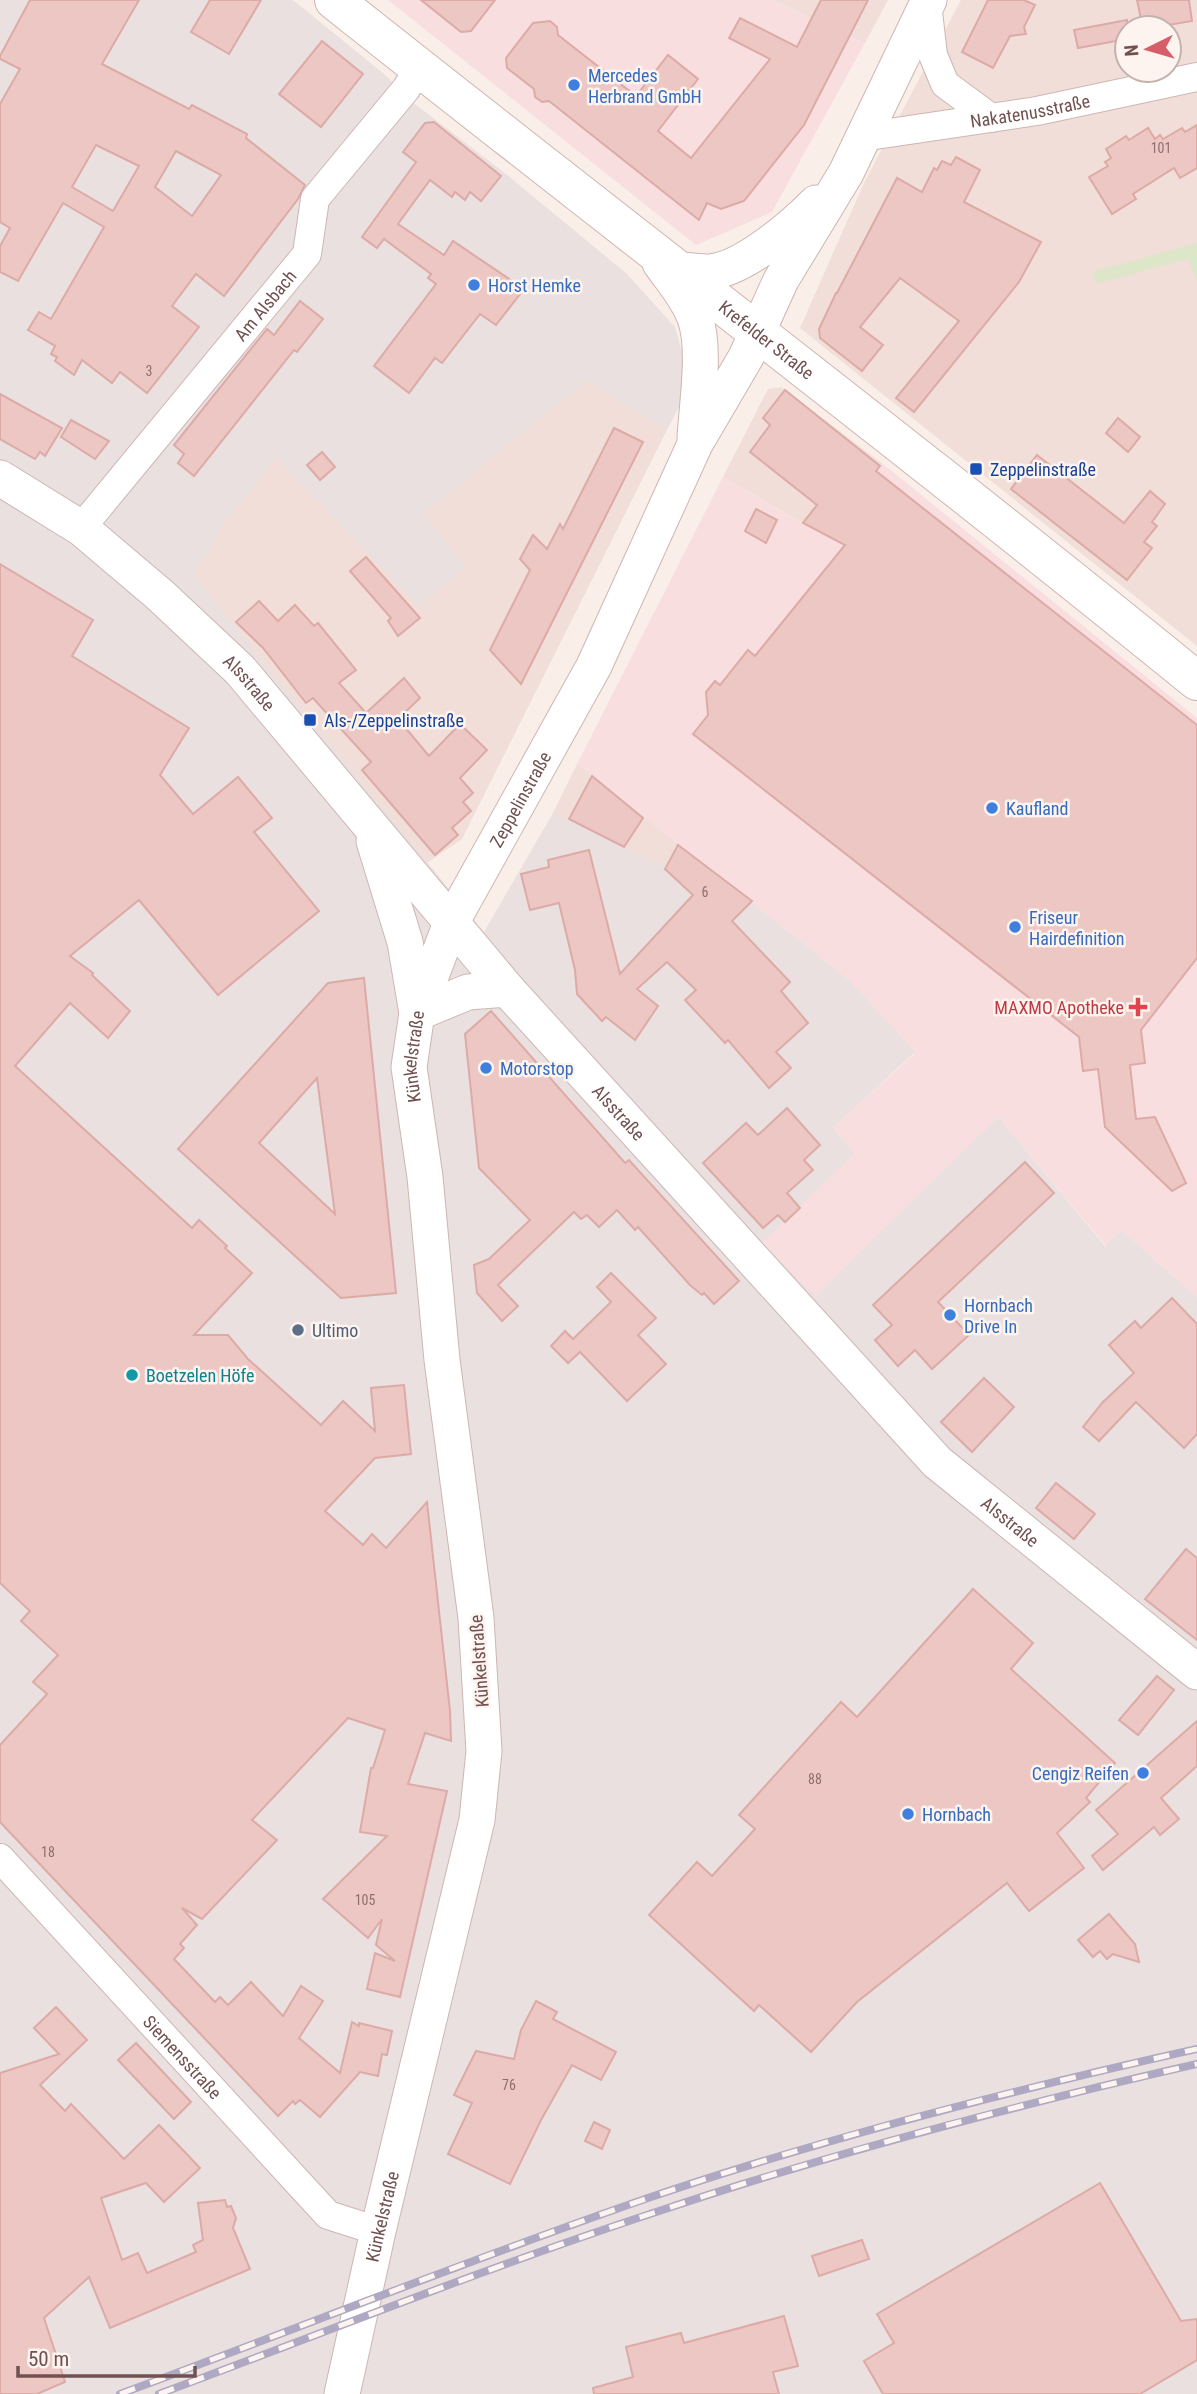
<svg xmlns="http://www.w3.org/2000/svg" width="1197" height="2394" font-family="'Roboto Condensed',sans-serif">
<rect width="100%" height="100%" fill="#faeee9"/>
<g fill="#f1ded8" fill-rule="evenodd">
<path d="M773,0h115l-23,43z"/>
<path d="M961,0h236v646l-397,-318 64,-145zM1127,28h42v42h-42z"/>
<path d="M586,381l81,49 -205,409 -35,24 -233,-287 30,-52 53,-66 145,56z"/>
<path d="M781,387l102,77 -56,71 -25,-12 -79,-46 45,-88z"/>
<path d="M577,764l101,80 -14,23 -111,-54z"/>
</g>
<g fill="#f9dedf">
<path d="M388,0h385l92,43 -93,169 -76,33z"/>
<path d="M883,464l314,254v579l-76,-67 -15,16 -108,-129 -183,180 -54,-54 94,-90 -22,-25 82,-75 -66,-73 -272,-216 146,-287 78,46 26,12z"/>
</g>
<path fill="#e9e0df" d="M0,0h293l91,74 31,30 91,70 121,100 48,53 16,57 -24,46 -81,-49 -163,133 43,53 -47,40 -142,-149 -53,66 -30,52 290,356 69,-119 111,54 14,-23 171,136 66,72 -82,76 22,25 -93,90 53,53 183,-179 107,129 16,-16 76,67v1097h-1197z"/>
<path fill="#dee6c9" d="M1197,243v39l-9,-23 -92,25 -4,-12z"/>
<g fill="#ecc7c4" stroke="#ddaaa6" stroke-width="2" fill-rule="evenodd">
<path d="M30,0h109l-37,64 87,45 3,-4 55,29 -1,4 59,47 -7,14 -74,97 -28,-22 -24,32 27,21 -52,66 -27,-21 -8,11 -30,-23 -8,15 -19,-14 2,-4 -6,-3 4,-8 -27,-16 11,-18 12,7 53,-92 -41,-24 -45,78 -18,-9v-26l10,-18 -10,-6v-118l20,-35 -20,-10v-3zM96,145l43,21 -26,45 -41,-24zM176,151l45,24 -29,41 -37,-29z"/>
<path d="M210,0h51l-32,54 -38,-22z"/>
<path d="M421,0h74l-24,31 -10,1z"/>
<path d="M821,0h47l-64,125 -60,76 -23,8 -14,-6 -8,17 -150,-119 -7,1 -7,-5 -1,-8 -27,-21 -1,-10 27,-35 17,-2 7,6 1,8 78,61 32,-41 30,24 -40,52 33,27 79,-99 -41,-21 11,-20 57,29z"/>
<path d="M988,0h36l11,5 -11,22 2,7 -16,2 -17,32 -31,-16z"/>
<path d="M1137,0h52l3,21 -24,4v3h-25z"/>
<path d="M1127,20v19l-49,9 -4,-18z"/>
<path d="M322,41l41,33 -42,53 -42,-33z"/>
<path d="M434,122l67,54 -20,25 -11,-9 -5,8 -10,-8 -3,5 -22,-17 -32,44 46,31 9,-14 71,48 -28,36 -16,-11 -38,49 -7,-5 -26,35 -35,-27 62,-82 -8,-6 3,-4 -47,-35 -7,9 -15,-11 54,-75 -13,-10 22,-29z"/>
<path d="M1197,125v43l-17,10 -6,-10 -41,26 3,5 -24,15 -23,-37 19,-11 -3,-4 6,-4 -5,-9 20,-13 3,4 19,-12 7,11 5,-4 3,4 19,-11 3,4z"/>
<path d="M956,157l24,13 -16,32 77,40 -22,40 -105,130 -18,-14 63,-77 -59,-43 -40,49 23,18 -21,26 -42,-33 -1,-9 17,-36h1l60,-115 25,14 12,-24 3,2 5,-9 9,4z"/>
<path d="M300,301l23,18 -26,33 -3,-2 -100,126 -16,-13 6,-9 -10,-9 93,-116 7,6z"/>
<path d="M785,390l95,76 -4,5 321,254v233l-56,72 4,33 -15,2 6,54 19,-2 31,66 -14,8 -67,-64 -7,-58 -15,2 -4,-34 -386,-303 15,-19 -2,-23 9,-11 5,4 28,-35 7,6 90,-111 -42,-22 14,-18 -67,-53 20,-27 -7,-7z"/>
<path d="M0,394l62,34 -17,28 -5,-4 -5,7 -35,-20z"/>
<path d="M1118,418l22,19 -12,15 -22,-19z"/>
<path d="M71,420l38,21 -14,18 -34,-22z"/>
<path d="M614,428l29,14 -122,242 -31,-34 40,-80 -10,-11 13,-24 14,14 13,-25 3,5z"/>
<path d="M322,452l13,15 -15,13 -13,-15z"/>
<path d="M1037,455l87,68 26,-32 15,13 -13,18 5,4 -13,16 8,6 -25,32 -116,-91z"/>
<path d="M756,509l21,11 -11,23 -21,-12z"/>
<path d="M366,557l54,61 -22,18 -10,-15 3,-3 -41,-47z"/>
<path d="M0,564l93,56 -21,36 117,72 -29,47 33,39 45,-37 34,41 -18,14 65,79 -101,84 -79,-95 -69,56 23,17 -1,2 38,36 -22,27 -38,-35 -55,63 177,162 7,-8 28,26 -2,2 27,25 -58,62h34l20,24 73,66 22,-24 32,30 -4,-43 33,-3 7,69 -36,4 -50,53 38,34 9,-11 14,14 41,-46 23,209 1,30 -26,-8 -17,51 39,7 -47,206 -33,-8 8,-36 20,8 -19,-16 6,-26 -14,19 -45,-39 64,-63 -27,-4 11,-64h2l12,-38 -37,-12 -96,102 25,20 -75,79 -20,-11 15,17 -17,19 4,4 -10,11 41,43 5,-5 8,8 23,-23 32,34 18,-30 22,15 -24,37 41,35 12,-51 7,4v-3l33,8 -5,24 -5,-1 -4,22 -18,-4 -40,45 -20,-17 -5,4 -2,-3 -15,15 -278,-294v-77l47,-51 -14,-12 25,-27 -37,-34 9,-10 -30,-28z"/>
<path d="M259,601l19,20 17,-16 19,21 4,-3 38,47 -17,13 27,30 38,-35 16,20 -22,21 31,37 31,-32 27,26 -27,28 13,15 -10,9 8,9 -19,17 6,7 -23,20 -73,-85 9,-8 -58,-64 -7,5 -43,-55 -27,-26z"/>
<path d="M592,776l51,42 -19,29 -55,-28z"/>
<path d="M678,845l74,56 -20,20 58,61 -9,9 27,32 -32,29 15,16 -22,20 -41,-48 -3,3 -40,-43 11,-10 -29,-28 -30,27 21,17 -23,34 -29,-23 -4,4 -25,-27 -2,-24 -16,-67 -29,7 -9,-36 28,-7 -1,-7 41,-10 31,124 73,-79 -28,-26z"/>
<path d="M364,978l32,315 -55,5 -163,-149 150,-166zM317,1078l18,136 -76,-71z"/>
<path d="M491,1011l134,152 4,-3 110,121 -25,23 -10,-11 -2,2 -12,-10 -52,-58 -3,3 -18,-20 -18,17 -12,-12 -6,4 -7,-7 -76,73 20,21 -16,15 -25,-28 -3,-28 15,-6 41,-39 -51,-52 -14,-134z"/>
<path d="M787,1108l33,37 -16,15 9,10 -26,23 13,15 -15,14 -7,-7 -15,13 -60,-65 43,-40 12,12z"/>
<path d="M1025,1162l29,31 -116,109 31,33 -37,34 -17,-19 -17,16 -23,-26 17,-15 -19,-20z"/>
<path d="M611,1273l45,45 -18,17 28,29 -39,37 -47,-49 -12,11 -17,-17 14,-15 8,8 38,-37 -14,-15z"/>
<path d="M1172,1298l25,26v110l-13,14 -48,-46 -37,39 -16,-14 20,-25 31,-29 -25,-28 26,-24 6,7z"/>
<path d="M984,1378l30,29 -42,45 -31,-30z"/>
<path d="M1056,1483l39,31 -21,25 -38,-31z"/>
<path d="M1186,1549l11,9v82l-52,-41z"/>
<path d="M973,1589l60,54 -22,26 104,94 -29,35 4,4 -33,31 27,35 -55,43 -22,-28 -150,119 -46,50 -52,-47 -5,6 -105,-96 48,-53 15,14 43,-47 -16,-14 102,-113 16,15z"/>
<path d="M1157,1676l17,14 -36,45 -19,-15z"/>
<path d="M1197,1721v45l-36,32 18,21 -19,16 -6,-8 -51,43 -11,-14 26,-22 -22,-24z"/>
<path d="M1109,1914l26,30 4,18 -26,-8 -6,5 -7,-8 -7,6 -15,-17z"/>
<path d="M536,2001l21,11 -4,7 63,33 -15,28 -29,-15 -31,55 -31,64 -62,-30 24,-51 -18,-8 22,-44 38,8 7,-29z"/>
<path d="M56,2007l31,33 -47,45 25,26 6,-7 53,55 35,-34 41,43 -36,34 -18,-19 -45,15 21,62 16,-7 9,20 49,-21 -3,-7 10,-5 -5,-37 27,-3 2,7 4,-1 5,12 -3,10 17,41 -140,59 -21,-51 -45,41 21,64 -28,12h-37v-321l59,-19 -25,-26z"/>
<path d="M136,2043l55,59 -17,17 -56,-59z"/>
<path d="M594,2122l16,8 -8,19 -17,-8z"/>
<path d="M1100,2183l81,138 16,-2v41l-57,34h-257l-19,-33 30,-18 -17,-29z"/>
<path d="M862,2240l7,19 -50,17 -7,-20z"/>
<path d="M784,2316l14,50 -25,6 6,22h-185l-1,-6 40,-11 -7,-30 55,-14 3,10z"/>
</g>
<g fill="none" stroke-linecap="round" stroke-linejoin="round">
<defs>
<g id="minor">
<path d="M927,3l6,52 12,29 46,34"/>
<path id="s1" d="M862,137l175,-26 160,-34"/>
<path id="s2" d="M81,528l226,-274 8,-55 91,-110 13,-21"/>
<path id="s3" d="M0,1858l328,357 50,16"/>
</g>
<g id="tertiary">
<path d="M660,263c12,17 28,35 35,55 11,30 2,86 0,119"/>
<path d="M677,270c10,0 22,2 33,2 34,-3 83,-46 106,-69"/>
<path id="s4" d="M0,478l81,50 79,67 80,75 267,319 430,473 260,210"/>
<path d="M374,841l31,101 12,71 51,-21 39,-3"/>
<path id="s5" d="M342,2394l36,-163 99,-411 7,-69 -8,-133 -34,-258 -17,-183 -16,-110 8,-54 34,-90 143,-257 101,-222 51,-87 35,-77 65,-107 83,-173"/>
</g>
<g id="secondary">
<path id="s6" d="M334,0c287,228 579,450 863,681"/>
</g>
</defs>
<use href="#minor" stroke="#cdb6b3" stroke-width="30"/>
<use href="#tertiary" stroke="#cdb6b3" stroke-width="37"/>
<use href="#secondary" stroke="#cfb5b1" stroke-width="40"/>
<use href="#minor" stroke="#fff" stroke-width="28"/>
<use href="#tertiary" stroke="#fff" stroke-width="35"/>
<use href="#secondary" stroke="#fff" stroke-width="38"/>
<defs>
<g id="rail">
<path d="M120,2394c176,-65 351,-135 528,-196 180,-61 364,-108 549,-149"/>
<path d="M159,2394c164,-61 327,-126 494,-181 178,-60 360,-107 544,-149"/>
</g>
</defs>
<use href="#rail" stroke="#aea8c3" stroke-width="8"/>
<use href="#rail" stroke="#fdf3ef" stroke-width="5" stroke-dasharray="16" stroke-linecap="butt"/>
</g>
<g fill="#3f7fe0" stroke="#fdf3ef" stroke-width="2.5">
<circle cx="574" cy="85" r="7"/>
<circle cx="474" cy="285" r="7"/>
<circle cx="992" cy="808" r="7"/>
<circle cx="1015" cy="927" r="7"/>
<circle cx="486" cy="1068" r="7"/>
<circle cx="950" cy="1315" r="7"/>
<circle cx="1143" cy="1773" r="7"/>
<circle cx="908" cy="1814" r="7"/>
</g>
<g fill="#1a4fb4" stroke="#fdf3ef" stroke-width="2.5">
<rect x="969" y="462" width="14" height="14" rx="3.5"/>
<rect x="303" y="713" width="14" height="14" rx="3.5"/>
</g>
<path fill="#e0444e" stroke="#fdf3ef" stroke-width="2.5" d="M1134.5 996.5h7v7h7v7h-7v7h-7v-7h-7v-7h7z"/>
<circle fill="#5c6f8a" stroke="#fdf3ef" stroke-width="2.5" cx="298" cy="1330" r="7"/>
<circle fill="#0f9aa8" stroke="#fdf3ef" stroke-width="2.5" cx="132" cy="1375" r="7"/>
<g text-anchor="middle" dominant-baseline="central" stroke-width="5" stroke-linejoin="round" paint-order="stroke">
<g font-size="14" fill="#906e6d">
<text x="1161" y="148">101</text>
<text x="149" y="371">3</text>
<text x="705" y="892">6</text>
<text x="815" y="1779">88</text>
<text x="48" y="1852">18</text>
<text x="365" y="1900">105</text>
<text x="509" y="2085">76</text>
</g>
<g font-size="18" fill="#366cbe" stroke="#fdf3ef" text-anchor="start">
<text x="588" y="75">Mercedes<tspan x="588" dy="21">Herbrand GmbH</tspan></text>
<text x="488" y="285">Horst Hemke</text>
<text x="1006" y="808">Kaufland</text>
<text x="1029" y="917">Friseur<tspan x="1029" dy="21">Hairdefinition</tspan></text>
<text x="500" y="1068">Motorstop</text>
<text x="964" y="1305">Hornbach<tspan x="964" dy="21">Drive In</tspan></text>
<text x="1129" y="1773" text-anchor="end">Cengiz Reifen</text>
<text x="922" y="1814">Hornbach</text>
</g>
<g font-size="18" fill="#715150" stroke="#fdf3ef">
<text stroke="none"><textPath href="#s1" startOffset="170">Nakatenusstraße</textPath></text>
<text stroke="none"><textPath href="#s2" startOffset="289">Am Alsbach</textPath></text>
<text stroke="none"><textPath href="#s6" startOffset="550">Krefelder Straße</textPath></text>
<text stroke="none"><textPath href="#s4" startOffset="324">Alsstraße</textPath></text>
<text stroke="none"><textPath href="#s5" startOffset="1640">Zeppelinstraße</textPath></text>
<text stroke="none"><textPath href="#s5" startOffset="1358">Künkelstraße</textPath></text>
<text stroke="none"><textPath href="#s4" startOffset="891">Alsstraße</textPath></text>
<text stroke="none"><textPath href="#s4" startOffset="1458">Alsstraße</textPath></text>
<text transform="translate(479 1661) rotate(-94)">Künkelstraße</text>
<text stroke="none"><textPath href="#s3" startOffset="270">Siemensstraße</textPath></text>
<text stroke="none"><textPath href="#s5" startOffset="182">Künkelstraße</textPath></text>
</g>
<g font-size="18" fill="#164399" stroke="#fdf3ef" text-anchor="start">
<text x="990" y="469">Zeppelinstraße</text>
<text x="324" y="720">Als-/Zeppelinstraße</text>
</g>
<g font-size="18" fill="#be3a42" stroke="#fdf3ef" text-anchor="end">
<text x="1124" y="1007">MAXMO Apotheke</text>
</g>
<g font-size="18" fill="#4e5e75" stroke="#fdf3ef" text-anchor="start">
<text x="312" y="1330">Ultimo</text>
</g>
<g font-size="18" fill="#0d838f" stroke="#fdf3ef" text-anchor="start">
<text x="146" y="1375">Boetzelen Höfe</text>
</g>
</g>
<g transform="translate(1148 49) rotate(265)"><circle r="33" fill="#fdf3ef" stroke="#c5b2af" stroke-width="2"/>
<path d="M0-5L12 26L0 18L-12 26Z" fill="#d55e69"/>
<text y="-10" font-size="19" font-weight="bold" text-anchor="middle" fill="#715150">N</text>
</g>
<path d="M18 2366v10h177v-10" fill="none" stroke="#715150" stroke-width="3.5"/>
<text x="28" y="2366" font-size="21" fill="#715150" stroke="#fdf3ef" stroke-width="5" paint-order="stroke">50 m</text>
</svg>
